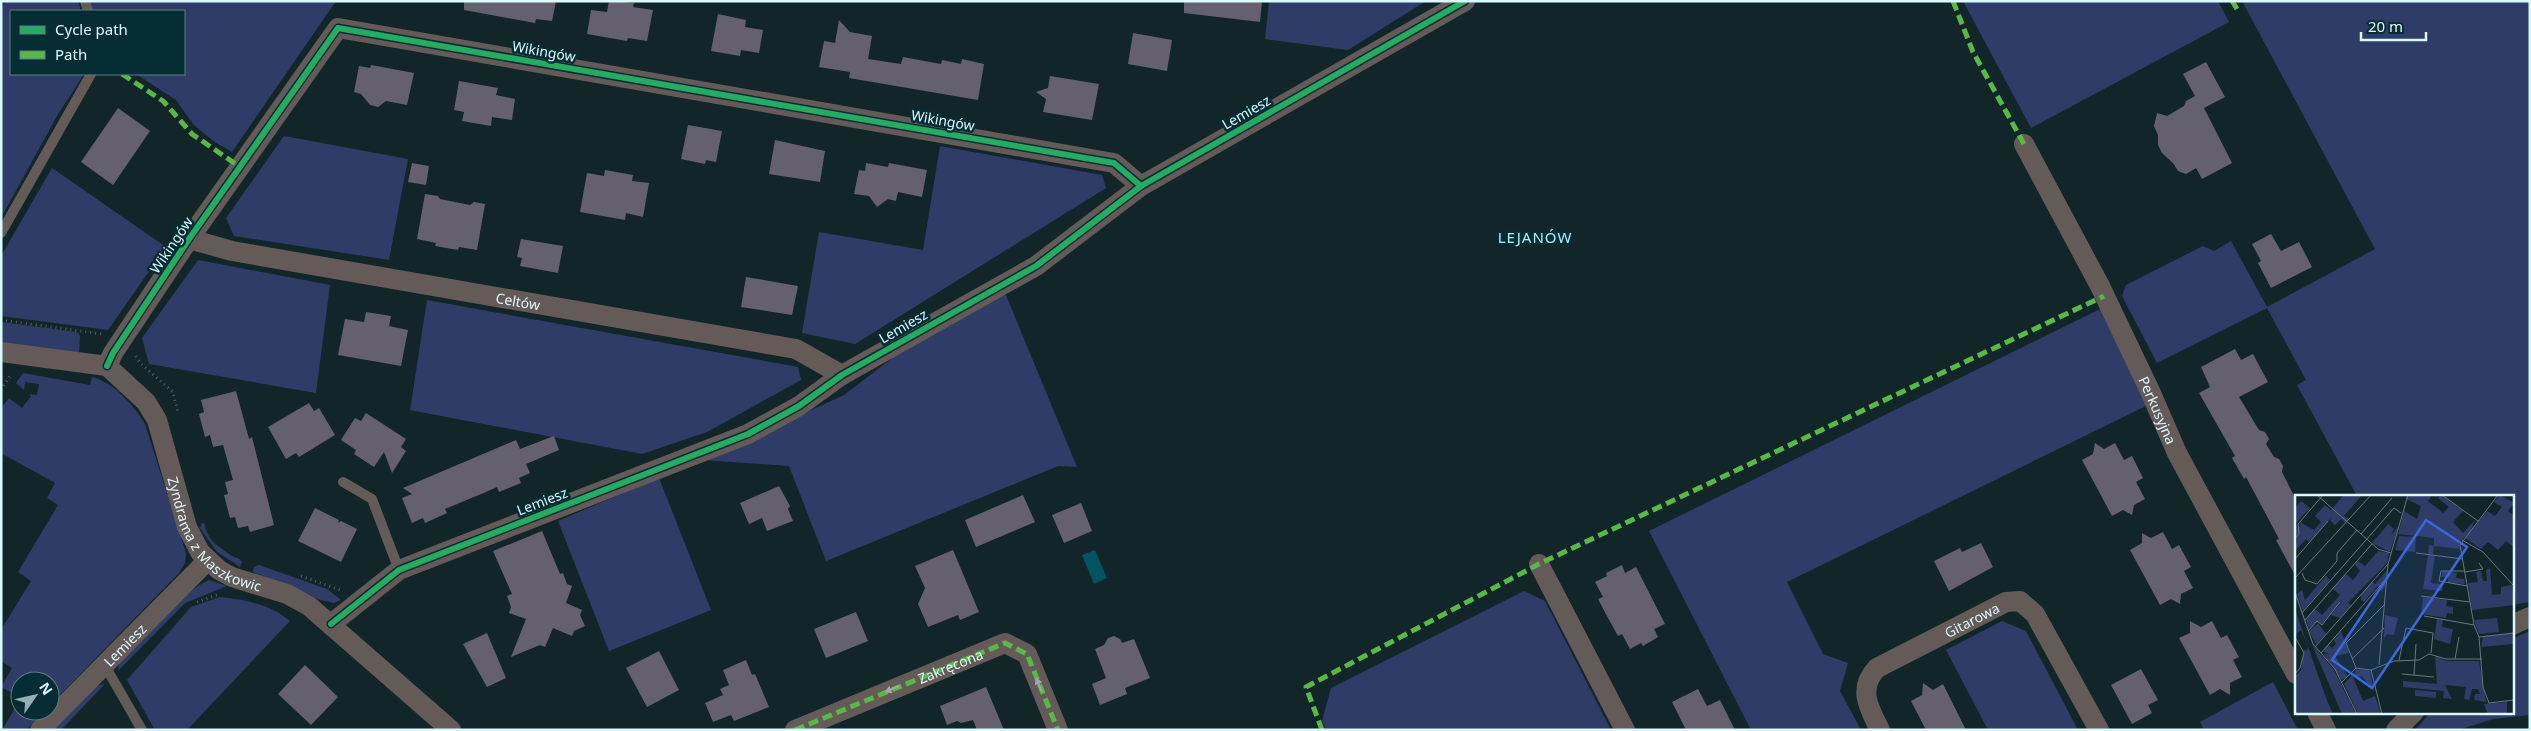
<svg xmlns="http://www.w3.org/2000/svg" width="2531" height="731" font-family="'Noto Sans',sans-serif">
<rect width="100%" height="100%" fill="#12262a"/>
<g fill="#2f3c67">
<path d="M4,1h74l3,10h-70v63h73l-27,42 -56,102v-202z"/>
<path d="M88,1h248l-104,151 -19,-11 -20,-17 -17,-24 -40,-26h48v-63h-92z"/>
<path d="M1269,1h157l-78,49 -83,-11z"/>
<path d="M1963,1h255l11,21 -198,106z"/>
<path d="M2242,1h288v601l-18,3v-109h-155l-60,-111 9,-5 -39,-72 -110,55 -35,-67 4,-11 77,-39 11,5 17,-10 36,66 108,-58z"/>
<path d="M284,136l124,23 -19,101 -155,-24 -8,-18z"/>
<path d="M940,146l162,29 4,13 -251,156 -53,-11 17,-101 104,18z"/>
<path d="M52,168l114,79 -58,83 -107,-14v-60z"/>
<path d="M198,260l132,25 -14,108 -167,-29 -7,-26z"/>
<path d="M1003,288l74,179 -19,-1 -232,95 -37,-95 -86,-6 141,-65 51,-39z"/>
<path d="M427,300l371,67 3,13 -94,52 -65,22 -232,-44z"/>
<path d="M2100,309l50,95 -363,178 36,72 25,9 -8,28 21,39h-110l-102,-199z"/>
<path d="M1,322l76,10 3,4 -1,17 -78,-11z"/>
<path d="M23,373l67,12 2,-8c23,6 41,28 53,47l41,129 -1,10 -6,10 -129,132v-24h-30v16l-19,-10 11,-19 -11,-7v-31l30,-49 -13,-9 40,-67 -11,-7 8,-15 -54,-30v-45l8,-10 13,10 9,-12 -2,-2 8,1 2,-11 -14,-2 -1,8 -8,-7z"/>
<path d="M659,478l52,132 -102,41 -51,-130z"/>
<path d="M202,523h2c3,16 12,22 25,31 5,4 10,3 13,8l-2,5 -23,-15 -17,-24z"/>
<path d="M259,565l68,24 14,11 -7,3 -14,-3 -25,-12 -42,-16 1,-5z"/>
<path d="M209,580l18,6 -42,17 -67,68 1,-8c22,-22 63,-72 90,-83z"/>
<path d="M1524,591l21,10 66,129h-285l-4,-9 9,-33z"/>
<path d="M220,597c27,3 49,7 70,24l-103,109h-32l-28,-50 64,-73z"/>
<path d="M2002,621l24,10 52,99h-90l-42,-80z"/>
<path d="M2530,631v84l-37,4 -35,11h-43l16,-18h81v-73z"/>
<path d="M2273,682l25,48h-94l-4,-8z"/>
<path d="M105,684l-44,46h-7l42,-44z"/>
<path d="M20,700v11h24l-18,19h-24z"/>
</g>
<path fill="#025460" d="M1095,550l12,28 -13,6 -12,-29z"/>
<g fill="#64606e">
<path d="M464,1h92l-4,20 -16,-2 -1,4 -71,-13z"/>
<path d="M609,1l25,2 -1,4 20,3 -6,31 -19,-3 -1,3 -40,-7 4,-24 16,2z"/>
<path d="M1184,1h78l-2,21 -76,-9z"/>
<path d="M718,14l28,6 -1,7 18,3 -4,23 -18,-3 -1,6 -29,-5z"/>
<path d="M839,20l11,12 22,4 -4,23 33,5 2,-7 38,7 1,-4 19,4 1,-5 22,5 -6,36 -129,-22 1,-6 -31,-5 5,-26 11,2z"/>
<path d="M1133,33l39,7 -5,31 -39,-7z"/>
<path d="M2206,62l19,35 -21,11 28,55 -30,16 -6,-11 -10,6 -8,-3 -5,-8 -11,-10 -4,-8v-10l-4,-9 3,-13 10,3 17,-10 2,-5 9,-5 -12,-22z"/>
<path d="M371,65l43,8 -7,32 -21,-4 -8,6 -8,-2 -9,-11 -7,-2 5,-26 11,2z"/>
<path d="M1050,76l49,8 -7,36 -49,-8 3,-13 -10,-7 12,-4z"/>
<path d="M459,81l39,7 -2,7 19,4 -3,21 -20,-3 -1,9 -29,-5 2,-9 -10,-2z"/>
<path d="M118,108l32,23 -37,54 -32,-23z"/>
<path d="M688,125l34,6 -6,31 -10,-2 -1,4 -24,-5z"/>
<path d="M775,140l50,11 -5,31 -51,-8z"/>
<path d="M412,163l17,3 -3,19 -18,-3z"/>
<path d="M866,163l22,4 1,-4 38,7 -5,27 -24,-5 -2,9 -8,-2 -11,8 -8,-11 -15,-2 5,-24 6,1z"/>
<path d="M605,170l28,5 -1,6 17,2 -6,34 -17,-4 -1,7 -45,-8 7,-39 17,3z"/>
<path d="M425,194l13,2 2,3 30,6 4,-3 11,2 -8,46 -18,-3 -1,3 -23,-4 1,-3 -19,-4z"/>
<path d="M2271,234l10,17 18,-9 13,25 -41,21 -13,-25 3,-2 -9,-17z"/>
<path d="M521,239l42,7 -5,27 -38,-7 2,-8 -5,-1z"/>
<path d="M746,277l52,9 -6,29 -51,-8z"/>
<path d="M366,312l25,4 -2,10 19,4 -7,36 -63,-11 7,-36 19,3z"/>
<path d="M2235,349l6,11 12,-6 15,28 -29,15 20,33 6,2 4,7 -3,5 8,13 5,2 4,7 -1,6 14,28v77l-20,-37 3,-1 -10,-19 -23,-43 -2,2 -12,-21 3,-2 -36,-63 11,-6 -9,-20z"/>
<path d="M236,391l13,48 3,-2 22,88 -24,7 -2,-6 -10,2 -3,-11 -5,1 -6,-23 4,-1 -3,-12 8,-2 -10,-35 -10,2 -3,-12 -5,2 -6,-23 5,-2 -3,-12z"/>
<path d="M309,403l5,8 5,-3 16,27 -36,22 -3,-4 -10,6 -18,-32z"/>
<path d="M366,413l40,26 -5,8 5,4 -14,22 -8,-21 -10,15 -20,-13 2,-4 -15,-10 14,-22 6,3z"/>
<path d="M554,436l5,14 -33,14 4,9 -11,5 2,5 -22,9 -2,-5 -11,5 -41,17 2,4 -22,10 -2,-5 -11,5 -10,-25 10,-4 -9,-6 113,-48 4,9z"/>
<path d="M2095,443l9,6 11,-6 9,17 8,-4 11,22 -7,4 9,17 -11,6 -2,10 -9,-5 -11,6 -30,-56 11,-6z"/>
<path d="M779,486l11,20 -2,3 5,12 -26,10 -5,-13 -13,6 -9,-21z"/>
<path d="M1023,495l12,27 -59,25 -11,-27z"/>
<path d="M1081,503l11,28 -28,12 -12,-28z"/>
<path d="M315,508l24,12 -1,3 3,-2 16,8 -16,33 -43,-21z"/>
<path d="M542,531l18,43 3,-1 4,11 5,2 -6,17 16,7 -2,5 5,11 -11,5 -2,5 -19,-8 -8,19 -5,-2 -29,12 15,-38 -17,-6 2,-6 -4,-11 5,-2 -19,-43z"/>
<path d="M2163,532l9,17 7,-4 12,22 -7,4 9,17 -12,6 -1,10 -9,-5 -11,6 -30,-55 12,-7v-10l9,5z"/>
<path d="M1981,543l12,24 -44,24 -15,-30 26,-13 2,4z"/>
<path d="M953,550l26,62 -19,8 -2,-5 -30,12 -10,-23 7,-16 -10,-22z"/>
<path d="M1622,565l3,8 11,-6 29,57 -11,5 4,8 -15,9 -2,-3 -11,6 -8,-15 -4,2 -10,-18 -10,-19 5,-2 -8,-15 12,-6 -1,-3z"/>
<path d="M856,612l12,29 -42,17 -12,-29z"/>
<path d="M2190,621l11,6 11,-6 9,17 6,-3 12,22 -6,3 9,17 -12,6v12l-10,-6 -10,6 -31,-57 11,-5z"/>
<path d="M487,633l19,45 -19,9 -24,-43z"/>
<path d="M1114,636l6,3 2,4 12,-4 16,39 -25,10 2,6 -27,11 -8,-21 14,-6 -11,-29 9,-4 4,-7z"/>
<path d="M659,651l20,39 -32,17 -21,-39z"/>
<path d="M746,660l6,15 3,-1 14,33 -35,14 -3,-6 -18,7 -8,-19 18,-8 -3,-6 9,-4 -6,-15z"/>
<path d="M305,665l33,32 -27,28 -33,-31z"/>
<path d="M2141,669l17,31 -10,5 4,8 -20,11 -21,-39z"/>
<path d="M1923,683l10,7 10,-6 23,46h-40l-15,-29 11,-6z"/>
<path d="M986,687l18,43h-27l-4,-10 -12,3 -4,-2 -10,4 -7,-19z"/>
<path d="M1698,689l9,17 13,-6 15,30h-49l-14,-28z"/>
</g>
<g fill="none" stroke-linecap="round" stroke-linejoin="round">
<g stroke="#5d5d5d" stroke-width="3" stroke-dasharray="1 4" stroke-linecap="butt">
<path d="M1,320l101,14"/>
<path d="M136,356l4,7 33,29 5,21"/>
<path d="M1,390l10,-16"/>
<path d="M301,576l39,14"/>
<path d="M197,602l23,-8"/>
</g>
<g stroke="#645a58" stroke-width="10">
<path d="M85,1l3,10"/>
<path d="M1,233l90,-159"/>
<path d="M343,482l29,17 27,71"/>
<path d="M104,664l38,66"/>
</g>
<g stroke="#645a58" stroke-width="20">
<path id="s1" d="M2024,144l76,142 50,105 27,62 119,221"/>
<path id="s2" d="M189,239l43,12 564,98 46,26"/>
<path id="s3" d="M1,352l106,14 39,36 11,18 30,107 13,25 19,18 13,7 55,17 22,12 142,124"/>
<path d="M107,366l6,-13 76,-114 149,-211 776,135 27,23"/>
<path d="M1539,564l86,166"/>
<path d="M331,624l68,-54 349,-136 51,-28 43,-31 194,-109 105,-80 324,-185"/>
<path d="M2512,625l18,-8"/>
<path d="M2317,712l9,18"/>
<path id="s4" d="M40,730l168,-170"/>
<path id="s5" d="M795,730l210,-87 22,11 31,76"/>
<path id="s6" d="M1880,730c-11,-22 -23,-41 -3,-62l129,-66 14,-1 15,13 64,116"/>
<path d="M2396,730l18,-18"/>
</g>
<g stroke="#58b947" stroke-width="5" stroke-dasharray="10 5" stroke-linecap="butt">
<path d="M1953,1l20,51 51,92"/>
<path d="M2232,1l5,8"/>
<path d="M122,74l41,27 29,33 48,33"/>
<path d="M795,730l210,-87 22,11 31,76"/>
<path d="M1322,730l-16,-43 233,-123 565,-268"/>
</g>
<defs>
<g id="cycleway">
<path d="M107,366l6,-13 76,-114 149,-211 776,135 27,23"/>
<path d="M331,624l68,-54 349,-136 51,-28 43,-31 194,-109 105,-80 324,-185"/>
</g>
</defs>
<use href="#cycleway" stroke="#072d34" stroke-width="9"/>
<use href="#cycleway" stroke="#26ab63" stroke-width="6"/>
</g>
<defs><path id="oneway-solid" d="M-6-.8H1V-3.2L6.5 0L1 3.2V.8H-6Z" transform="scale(1.25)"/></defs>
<g fill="#a0aaac">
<use href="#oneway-solid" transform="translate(1039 685) rotate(-112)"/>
<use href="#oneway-solid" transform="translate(892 689) rotate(157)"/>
</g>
<g text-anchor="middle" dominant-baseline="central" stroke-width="5" stroke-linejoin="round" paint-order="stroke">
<g font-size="14" fill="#dbf9ff" stroke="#072d34">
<text transform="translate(544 51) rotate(10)">Wikingów</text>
<text transform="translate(1246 112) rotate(-30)">Lemiesz</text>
<text transform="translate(943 120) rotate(10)">Wikingów</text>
<text transform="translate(171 245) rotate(-56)">Wikingów</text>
<text stroke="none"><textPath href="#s2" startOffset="335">Celtów</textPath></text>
<text transform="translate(903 326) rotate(-30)">Lemiesz</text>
<text stroke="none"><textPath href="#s1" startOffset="298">Perkusyjna</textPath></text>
<text transform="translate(542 501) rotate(-21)">Lemiesz</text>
<text stroke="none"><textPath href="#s3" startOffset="316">Zyndrama z Maszkowic</textPath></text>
<text stroke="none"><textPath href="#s6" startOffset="174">Gitarowa</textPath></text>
<text stroke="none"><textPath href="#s4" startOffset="120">Lemiesz</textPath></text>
<text stroke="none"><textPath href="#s5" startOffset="168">Zakręcona</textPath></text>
</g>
<g font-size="15" letter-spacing="1" fill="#afecf9" stroke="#072d34">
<text x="1535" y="237">LEJANÓW</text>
</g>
</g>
<g transform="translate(2295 495)">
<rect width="219" height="219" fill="#12262a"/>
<path d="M49,0h18l-18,21 5,3 -4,4 -4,-4 -6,6 -5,-5 2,-3 -23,25 -3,-3 -11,12 5,-29 14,8 7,-8 -6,-6 10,-11 6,5zM113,0h24l-4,6 15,12 6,-6 -11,-9 3,-3 22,16 -10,11 10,11 12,-13 -5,12 -11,11 1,6 -26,-3 -1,8h-5l1,-9 5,1v-8l-36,-4 6,-23 13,8 4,-13 -15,-7zM205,0l14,8 -6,8 6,5v31l-8,-6 -8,9 -10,-8 -7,7 -16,-11 22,-27 8,5 7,-9 -8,-5zM6,6l9,7 -14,15 3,10 -4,5v-30zM93,29l6,5 -3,6 7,-8 -8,25 -18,-9zM104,41l17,1 -1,15 -20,-2zM83,56l11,2 -2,10 -39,40 3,2 -11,13 -9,-3 15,-19 -24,28 -5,-3 -8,8 -3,-10 9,-10 7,6 18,-20 -7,-6 13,-15 7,6 7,-9 -5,-6 1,-2 2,-2 7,5zM133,60l7,1 -4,27 12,1 -1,7 -19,-2zM195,73l2,27 9,-1v-7l11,-2 2,20 -42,5 -4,-27 10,-1 -2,-10 5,-1 2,10h4l-1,-11zM92,75l-2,17 -4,4 -3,-5 -14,16 -3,-2v-5l11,-14 3,3zM148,76l14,2 -1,5 8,1 1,5 -17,-1v-6h-7zM31,81l4,4 -27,31 -6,-17 5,-4 3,10zM0,99l18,51 21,25 22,44h-14l-26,-60 -15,-41zM128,102l24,3 -1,6 7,1v7l-6,-1 -1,5 -25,-4zM0,114l31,89 7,16h-38v-38l6,-6 3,-21 3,2 1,-5 -7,-16 -6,5zM90,120l13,3 -4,17 -7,-1 -3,4zM202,123l2,14 -20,2 -5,-14zM142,124l6,1 -1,7 11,2 -3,15 -16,-5zM23,128l8,11 -10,10 -7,-13zM46,136l8,22 -14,3 13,20 -6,4 -19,-27 7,2 -7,-4 5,-6 4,3 4,-4 -2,-4zM219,138v11l-33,3 2,-11zM140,161l11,5h33l7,41 -12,-2 1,-6h5l-2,-5h-6l-3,11 -5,-1 2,-12 -21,-2 7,14 -9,-1 1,-7 -41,-4v-6l34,3zM61,174l14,2 4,21 -12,-16 -7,2zM57,180l11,26 12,-5 6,18h-23l-14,-30zM120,195l21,2v6l-21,-2zM212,207v12h-19l-4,-10z" fill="#2f3c67"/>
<path fill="none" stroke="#627a7f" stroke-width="1" d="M22,0l61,54 13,4M147,0l36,26M203,0l-38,50 14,80 5,12 4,50 6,16 25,-3M66,39l31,-36M0,44l4,-5 -1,-10 25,-29M167,45l21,12 31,34M121,58l47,6M0,64l33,-38M170,76h-24l-2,10 28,5M170,77l18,-3 -4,-6M7,78l3,7 12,4 20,-23v-8l20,-23M0,83l76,-83M0,97l18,52 22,25 22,45M126,101l49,6M7,118l92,-105 7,5M129,121l50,9M10,125l67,-76M13,136l9,-10 5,4 18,-23M0,142l9,16 -4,15 -5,6M184,142l35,-4M20,152l73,-83M26,158l65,-74M57,164l32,-31M160,164l4,-22M104,165l7,-32 27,5 -2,20M84,170l9,-101 20,-69M61,173l-10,-25 39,-39M76,175l11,44M107,179l32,3M119,180l2,-31M46,188l15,-15 15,2 23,-9 25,-1 10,-6 17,5h36"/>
<path fill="#3a68de" fill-opacity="0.15" stroke="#3a68de" stroke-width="2.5" d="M131,25l41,27 -95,141 -40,-28z"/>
<rect width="219" height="219" fill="none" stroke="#dbf9ff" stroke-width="2.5"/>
</g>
<rect width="2531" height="731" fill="none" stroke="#dbf9ff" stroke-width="5"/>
<rect x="10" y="10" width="175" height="65" fill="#072d34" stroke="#5c7f85"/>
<rect x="20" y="26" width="25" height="8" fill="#26ab63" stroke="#5c7f85"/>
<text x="55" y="35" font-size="15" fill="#dbf9ff">Cycle path</text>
<rect x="20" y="51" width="25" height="8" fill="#58b947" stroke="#5c7f85"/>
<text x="55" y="60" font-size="15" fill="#dbf9ff">Path</text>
<g transform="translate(35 696) rotate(56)"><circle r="24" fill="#072d34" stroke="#5c7f85"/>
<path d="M0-4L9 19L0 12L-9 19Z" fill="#95afb4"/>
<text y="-8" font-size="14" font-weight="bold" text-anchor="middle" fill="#dbf9ff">N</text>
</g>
<path d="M2361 32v8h65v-8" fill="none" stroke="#dbf9ff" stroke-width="2.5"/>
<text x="2368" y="32" font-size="15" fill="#dbf9ff" stroke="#072d34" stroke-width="4" paint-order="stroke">20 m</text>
</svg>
